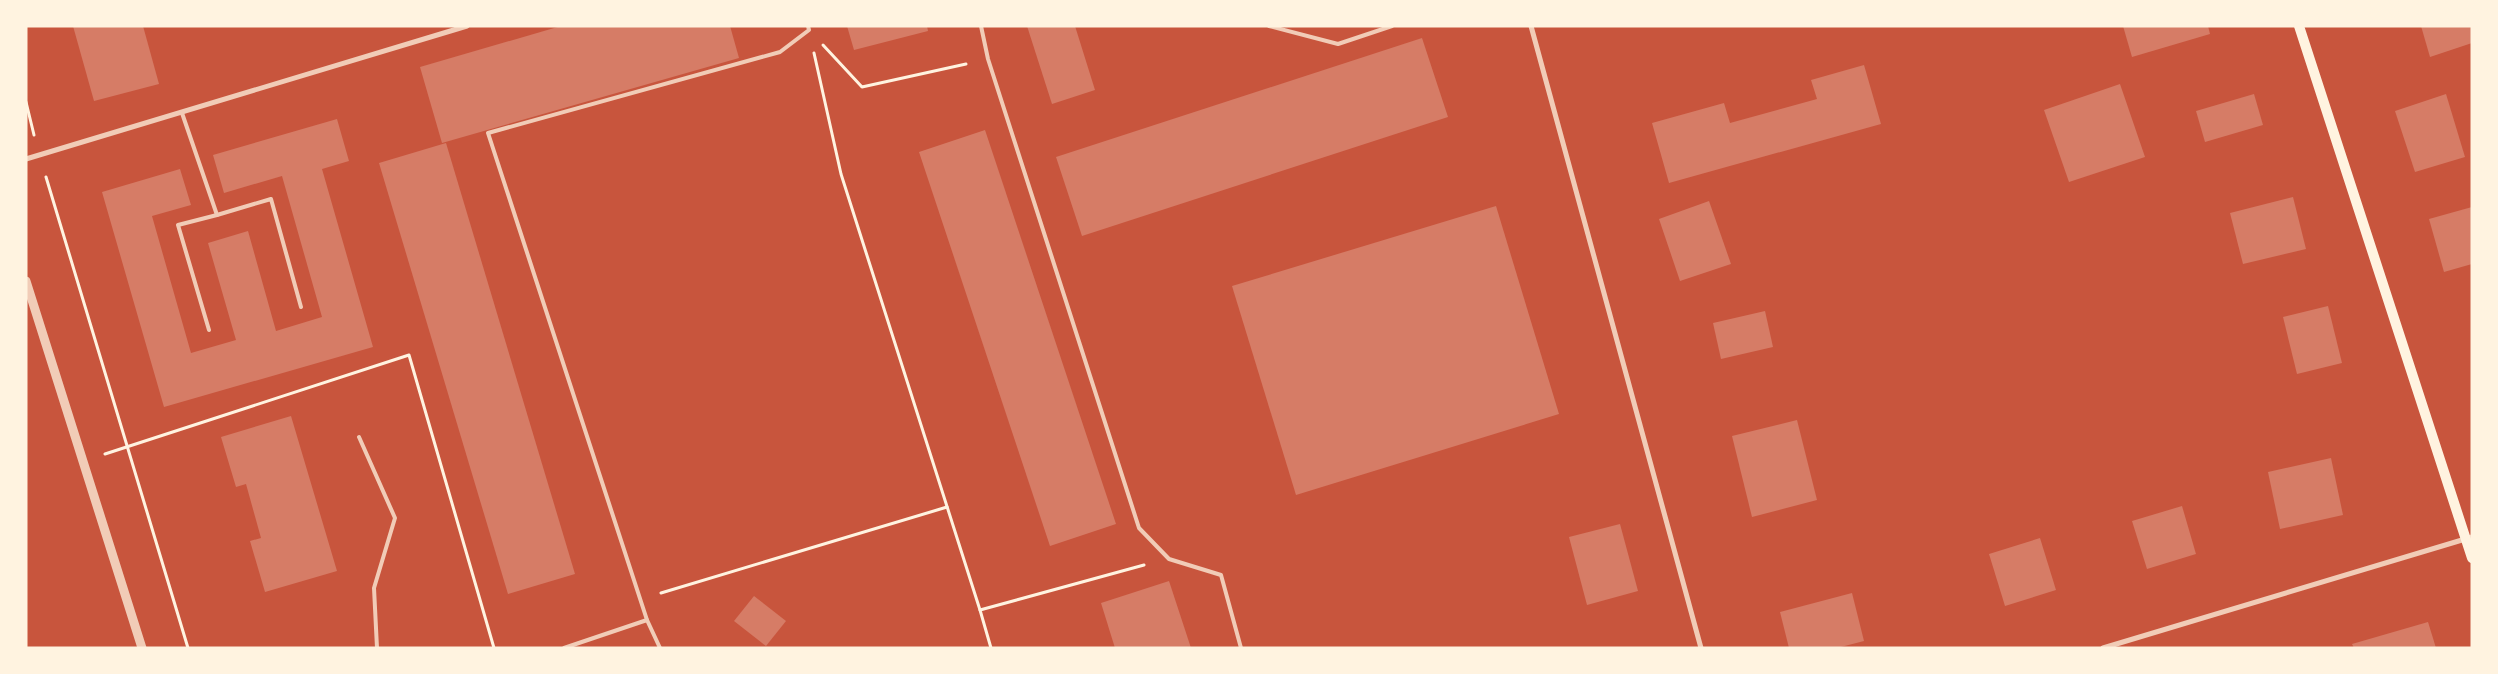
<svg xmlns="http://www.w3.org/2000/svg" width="2498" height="674" font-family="Barlow,sans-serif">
<rect width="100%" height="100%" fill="#c8553d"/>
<g fill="#d67c66">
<path d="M73,26h70l16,58 -65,17z"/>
<path d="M561,26h169l9,32 -297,85 -22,-76z"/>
<path d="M847,26h80l1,5 -74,19z"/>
<path d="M1027,26h48l20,64 -43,14z"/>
<path d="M2123,26h85l2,8 -78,23z"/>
<path d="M2421,26h51v17l-42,14z"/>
<path d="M1422,38l26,79 -366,119 -26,-79z"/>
<path d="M1864,65l17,59 -212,59 -17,-60 72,-20 6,20 87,-24 -6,-19z"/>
<path d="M2120,84l25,73 -76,25 -25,-72z"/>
<path d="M2254,94l9,31 -58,17 -9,-31z"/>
<path d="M2446,94l19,63 -50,15 -20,-61z"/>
<path d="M337,119l12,42 -27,8 51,178 -209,60 -62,-215 78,-23 11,36 -39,11 39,137 45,-13 -28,-97 40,-12 28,100 46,-14 -40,-141 -58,17 -11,-38z"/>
<path d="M985,130l131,394 -66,22 -131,-394z"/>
<path d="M446,143l129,431 -67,20 -129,-431z"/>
<path d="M2293,197l13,52 -63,15 -13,-51z"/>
<path d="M1709,201l22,63 -51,17 -21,-62z"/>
<path d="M1496,206l63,208 -263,81 -64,-209z"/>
<path d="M2472,207v57l-28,8 -15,-53z"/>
<path d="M2328,306l14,57 -45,11 -14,-57z"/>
<path d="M1765,311l8,36 -52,12 -8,-36z"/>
<path d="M291,416l46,155 -72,21 -15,-51 11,-3 -15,-54 -10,3 -15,-50z"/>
<path d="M1797,420l20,80 -65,17 -20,-81z"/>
<path d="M2331,458l12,57 -63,14 -12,-57z"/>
<path d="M2182,506l14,48 -49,15 -15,-48z"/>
<path d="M1620,524l18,67 -51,14 -18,-68z"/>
<path d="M2040,538l16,52 -51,16 -16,-52z"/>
<path d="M1169,581l22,67h-76l-14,-45z"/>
<path d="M1852,593l12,48 -27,7h-48l-9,-36z"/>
<path d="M754,596l32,25 -20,25 -32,-25z"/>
<path d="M2428,622l8,26h-82l-2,-4z"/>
</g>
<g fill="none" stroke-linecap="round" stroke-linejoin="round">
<g stroke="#fff3e0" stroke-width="3">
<path d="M823,45l39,42 104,-23"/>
<path d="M814,53l27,121 139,436"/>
<path d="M26,102l8,33"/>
<path d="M46,177l142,471"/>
<path d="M105,454l304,-99 85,293"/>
<path d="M661,593l286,-86"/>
<path d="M991,648l-11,-38 164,-45"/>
</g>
<g stroke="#f1ccb7" stroke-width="4">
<path d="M981,26l7,33 151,469 30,31 52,16 20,73"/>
<path d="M1269,26l69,18 54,-18"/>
<path d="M182,113l35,102 54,-16 30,108"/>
<path d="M209,330l-31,-105 39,-10"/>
<path d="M359,437l36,81 -21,70 3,60"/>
<path d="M647,620l-159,-487 292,-81 29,-22 -1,-4"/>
<path d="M564,648l83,-28 13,28"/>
</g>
<g stroke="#f1ccb7" stroke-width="5">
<path d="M1531,26l170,622"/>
<path d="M26,159l441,-133"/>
<path d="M2103,648l369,-111"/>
</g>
<path stroke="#f1ccb7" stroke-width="9" d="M26,281l116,367"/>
<path stroke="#fff3e0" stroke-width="10" d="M2299,26l173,532"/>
</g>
<rect width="2498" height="674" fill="none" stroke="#fff3e0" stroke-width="55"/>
</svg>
